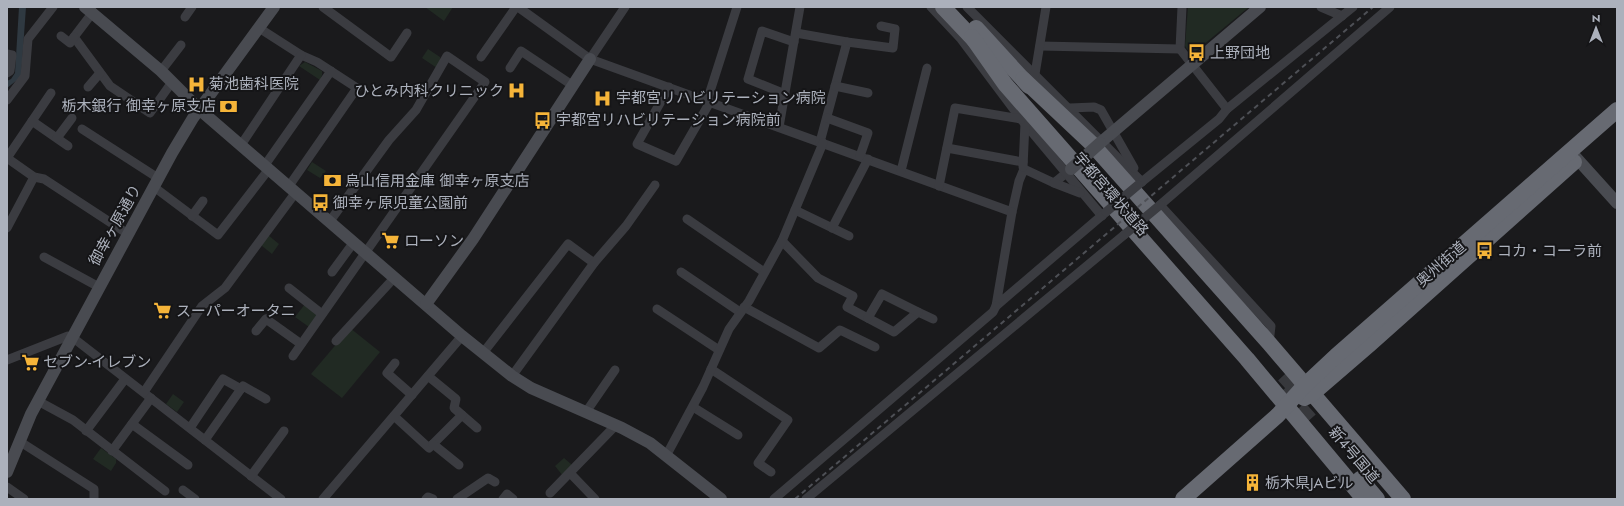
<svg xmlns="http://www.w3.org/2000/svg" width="1624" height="506" font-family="Jost,'Noto Sans JP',sans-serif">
<rect width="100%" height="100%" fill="#1a1a1c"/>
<g fill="#212a23">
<path d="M425,7h28l-9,14z"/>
<path d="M1188,7h61l-58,48 -6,-9z"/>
<path d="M428,49l12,8 1,5 -4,6 -15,-10z"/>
<path d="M305,62l17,9v4l-2,5 -21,-14z"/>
<path d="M312,162l14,9 -6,7 -13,-8z"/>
<path d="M268,235l11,9 -7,10 -10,-8v-3z"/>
<path d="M305,304l12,11 -8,12 -14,-10z"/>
<path d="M350,328l30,24 -38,46 -31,-24z"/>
<path d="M173,394l11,8 -7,10 -11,-8z"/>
<path d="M101,448l15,11v4l-5,8 -18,-12z"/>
<path d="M564,458l7,6v5l-8,7 -8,-10z"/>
</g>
<path fill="#2f3941" d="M19,7h7l-5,70 -14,11v-7l4,-2 4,-6z"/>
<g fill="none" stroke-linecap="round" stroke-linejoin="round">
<g stroke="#37383c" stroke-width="16" stroke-dasharray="16 8" stroke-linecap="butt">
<path d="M1284,375l21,23"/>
<path d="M1283,390l27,30"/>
</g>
<g stroke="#3b3c41" stroke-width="9">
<path d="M323,7l68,50 16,-24"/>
<path d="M518,7l72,52 422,153 7,-31 5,-12 30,14 11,-9"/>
<path d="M931,7l30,32 60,80 81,97"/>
<path d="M967,7l175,175"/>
<path d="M1182,7l-2,42 47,60"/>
<path d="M1321,7l21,9"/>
<path d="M93,12l-19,25 36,49 40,27 22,-31"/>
<path d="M185,17l7,-10"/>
<path d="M259,28l42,27 16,7 40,26 -68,98"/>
<path d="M796,33l51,9 -27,100"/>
<path d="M61,36l9,7 4,-6"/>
<path d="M847,42l46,6 2,-19 -14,-3"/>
<path d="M1040,46l140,3"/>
<path d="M7,54l5,1 -2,16 -3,2"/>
<path d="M481,57l35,-50"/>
<path d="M590,59l35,-52"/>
<path d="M510,68l11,-17 51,34"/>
<path d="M161,71l20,-26"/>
<path d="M1035,74l11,-67"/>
<path d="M835,86l33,7"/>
<path d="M88,87l12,-14"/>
<path d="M669,87l-32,57 39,17 34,-59"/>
<path d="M785,94l-37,-15 14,-48 32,11"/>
<path d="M7,100l18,-24 3,-37 25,-32"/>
<path d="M707,101l30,-94"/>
<path d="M1070,108l24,-1 7,3 33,58"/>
<path d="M827,118l41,15 -8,23"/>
<path d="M32,121l36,25"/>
<path d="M779,127l21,-120"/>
<path d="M82,129l76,49"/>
<path d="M57,138l15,-20"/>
<path d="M241,145l60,-90"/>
<path d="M947,148l76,14"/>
<path d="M7,158l27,19 10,2 84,55"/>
<path d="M7,158l44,-65"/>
<path d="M265,165l66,-94"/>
<path d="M1023,167l2,-44"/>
<path d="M901,171l26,-103"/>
<path d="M1054,183l26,10"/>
<path d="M1138,185l81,-66 8,-10 126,-102"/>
<path d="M939,186l16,-78 66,11"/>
<path d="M154,187l64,48 51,-66"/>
<path d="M795,210l54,26"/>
<path d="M1012,212l-16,94 110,-94"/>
<path d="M192,216l11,-15"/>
<path d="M687,219l77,53"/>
<path d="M7,228l27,-51"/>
<path d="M832,228l36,-69"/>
<path d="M782,241l36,37 35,18 -6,11 47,25 24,-20 15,7"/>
<path d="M44,257l55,30"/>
<path d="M332,272l22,-30"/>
<path d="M681,272l59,40"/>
<path d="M289,288l33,26"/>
<path d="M744,307l75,41 21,-18 35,17"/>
<path d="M657,309l62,41"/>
<path d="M868,318l14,-24 36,18"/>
<path d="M256,331l10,-12 35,25"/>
<path d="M336,341l59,-64"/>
<path d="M1269,343l2,-17 -111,-121 230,-198"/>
<path d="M483,353l85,-109 26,19"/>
<path d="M293,356l192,-274 -38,-26 -31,54 -27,30 -59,81"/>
<path d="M7,360l61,-24 4,1 209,162"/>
<path d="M395,363l-8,10 25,22"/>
<path d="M711,369l77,51 -30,43 13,9"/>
<path d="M512,376l82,-113 32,-37 29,-41"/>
<path d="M144,392l58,-86 23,-18 71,-96"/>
<path d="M38,401l35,19 92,71"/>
<path d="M693,407l45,28"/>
<path d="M586,412l29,-42"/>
<path d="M462,415l15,13"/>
<path d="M394,416l35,32 33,-33 -8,-7 2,-9 -28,-23"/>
<path d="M132,424l56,41"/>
<path d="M190,428l33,-49 18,10"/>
<path d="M86,431l39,-52"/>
<path d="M205,440l38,-54 23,13"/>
<path d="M19,441l75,48v10"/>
<path d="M433,444l26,21"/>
<path d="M112,451l39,-53"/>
<path d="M666,456l37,-69 26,-58 20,-28 33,-60 41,-98"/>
<path d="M570,473l25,26"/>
<path d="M251,476l33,-45"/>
<path d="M7,487l17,12"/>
<path d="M183,490l12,9"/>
<path d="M550,493l66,-68"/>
<path d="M323,499l139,-163"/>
<path d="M426,499l2,-2 5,2"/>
<path d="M457,499l31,-21 7,4"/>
<path d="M503,499l4,-5 6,5"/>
<path d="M774,499l219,-187 3,-6"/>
<path d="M806,499l318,-264"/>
</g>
<g stroke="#494b51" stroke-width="12">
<path d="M85,7l76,64 39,39 262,226 50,40 19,12 91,40 28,15 71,56"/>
<path d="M1100,143l160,-136"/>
<path d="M1571,152l46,51"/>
<path d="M426,304l47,-65 117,-180"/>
<path d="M7,472l24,-58 141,-261 21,-35 81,-111"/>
</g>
<g stroke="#676a72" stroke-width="16">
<path d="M943,7l37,39"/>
<path d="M976,28l53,58"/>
<path d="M972,37l33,47 242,275 117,140"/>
<path d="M1023,79l68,64 178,200 134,156"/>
<path d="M1304,398l8,-4 58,-50 204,-182"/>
<path d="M1360,479l17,20"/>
<path d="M1183,499l95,-84 27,-30 31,-29 281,-246"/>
</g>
<path stroke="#4e5056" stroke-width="2" stroke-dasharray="5 4" stroke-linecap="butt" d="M795,499l578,-492"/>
<g stroke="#3b3c41" stroke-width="9">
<path d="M1106,212l32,-27"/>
<path d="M1124,235l36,-30"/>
</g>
<path stroke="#494b51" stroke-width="12" d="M1071,169l29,-26"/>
</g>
<defs>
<symbol id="bus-bare" viewBox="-9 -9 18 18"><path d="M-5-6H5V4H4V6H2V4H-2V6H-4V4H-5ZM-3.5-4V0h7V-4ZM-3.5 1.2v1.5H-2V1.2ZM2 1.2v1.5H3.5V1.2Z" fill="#f5b439" stroke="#151517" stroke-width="2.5" paint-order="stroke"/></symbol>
<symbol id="hospital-bare" viewBox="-9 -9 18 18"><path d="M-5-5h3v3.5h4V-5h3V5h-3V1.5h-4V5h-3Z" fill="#f5b439" stroke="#151517" stroke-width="2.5" paint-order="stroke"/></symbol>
<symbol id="bank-bare" viewBox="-9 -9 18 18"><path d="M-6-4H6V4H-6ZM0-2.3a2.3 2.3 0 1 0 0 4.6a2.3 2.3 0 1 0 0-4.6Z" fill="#f5b439" stroke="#151517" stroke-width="2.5" paint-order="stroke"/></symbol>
<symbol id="supermarket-bare" viewBox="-9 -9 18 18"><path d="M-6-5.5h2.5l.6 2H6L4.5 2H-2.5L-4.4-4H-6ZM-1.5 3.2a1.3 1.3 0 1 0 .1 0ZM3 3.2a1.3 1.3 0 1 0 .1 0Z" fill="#f5b439" stroke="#151517" stroke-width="2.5" paint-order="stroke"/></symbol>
<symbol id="building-bare" viewBox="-9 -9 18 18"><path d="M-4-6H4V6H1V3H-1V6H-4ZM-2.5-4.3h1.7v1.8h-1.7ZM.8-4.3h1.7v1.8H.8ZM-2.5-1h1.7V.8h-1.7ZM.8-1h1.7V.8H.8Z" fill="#f5b439" stroke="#151517" stroke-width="2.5" paint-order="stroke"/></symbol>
</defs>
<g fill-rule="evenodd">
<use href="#bus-bare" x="1184" y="40" width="25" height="25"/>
<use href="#hospital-bare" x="184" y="72" width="25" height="25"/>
<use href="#hospital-bare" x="504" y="78" width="25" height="25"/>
<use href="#hospital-bare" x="590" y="86" width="25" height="25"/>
<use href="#bank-bare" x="216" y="94" width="25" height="25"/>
<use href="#bus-bare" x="530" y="108" width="25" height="25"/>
<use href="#bank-bare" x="320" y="168" width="25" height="25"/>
<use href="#bus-bare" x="308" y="190" width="25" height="25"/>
<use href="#supermarket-bare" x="378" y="228" width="25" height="25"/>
<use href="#bus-bare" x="1472" y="238" width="25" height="25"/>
<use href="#supermarket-bare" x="150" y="298" width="25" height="25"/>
<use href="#supermarket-bare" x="18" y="350" width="25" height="25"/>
<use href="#building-bare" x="1240" y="470" width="25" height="25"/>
</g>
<g text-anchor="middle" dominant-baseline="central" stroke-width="4" stroke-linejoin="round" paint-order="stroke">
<g font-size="15" fill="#acb1bc" stroke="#151517" text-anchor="start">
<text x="1210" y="53">上野団地</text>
<text x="209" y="84">菊池歯科医院</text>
<text x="504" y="91" text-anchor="end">ひとみ内科クリニック</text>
<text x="616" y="98">宇都宮リハビリテーション病院</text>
<text x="216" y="106" text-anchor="end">栃木銀行 御幸ヶ原支店</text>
<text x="556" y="120">宇都宮リハビリテーション病院前</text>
<text x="345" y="181">烏山信用金庫 御幸ヶ原支店</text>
<text x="333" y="203">御幸ヶ原児童公園前</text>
<text x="404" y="241">ローソン</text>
<text x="1497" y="251">コカ・コーラ前</text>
<text x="176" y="311">スーパーオータニ</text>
<text x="43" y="362">セブン-イレブン</text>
<text x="1265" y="483">栃木県JAビル</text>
</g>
<g font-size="15" fill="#acb1bc" stroke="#151517">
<text transform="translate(1111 194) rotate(49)">宇都宮環状道路</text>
<text transform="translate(115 225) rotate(-61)">御幸ヶ原通り</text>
<text transform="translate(1441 264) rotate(-41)">奥州街道</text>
<text transform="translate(1354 455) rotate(50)">新4号国道</text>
</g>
</g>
<rect width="1624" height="506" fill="none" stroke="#acb1bc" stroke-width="16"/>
<g transform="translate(1596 28)" stroke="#151517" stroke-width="3" paint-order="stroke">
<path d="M0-3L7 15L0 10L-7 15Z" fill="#acb1bc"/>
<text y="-6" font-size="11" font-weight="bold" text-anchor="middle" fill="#acb1bc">N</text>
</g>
</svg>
